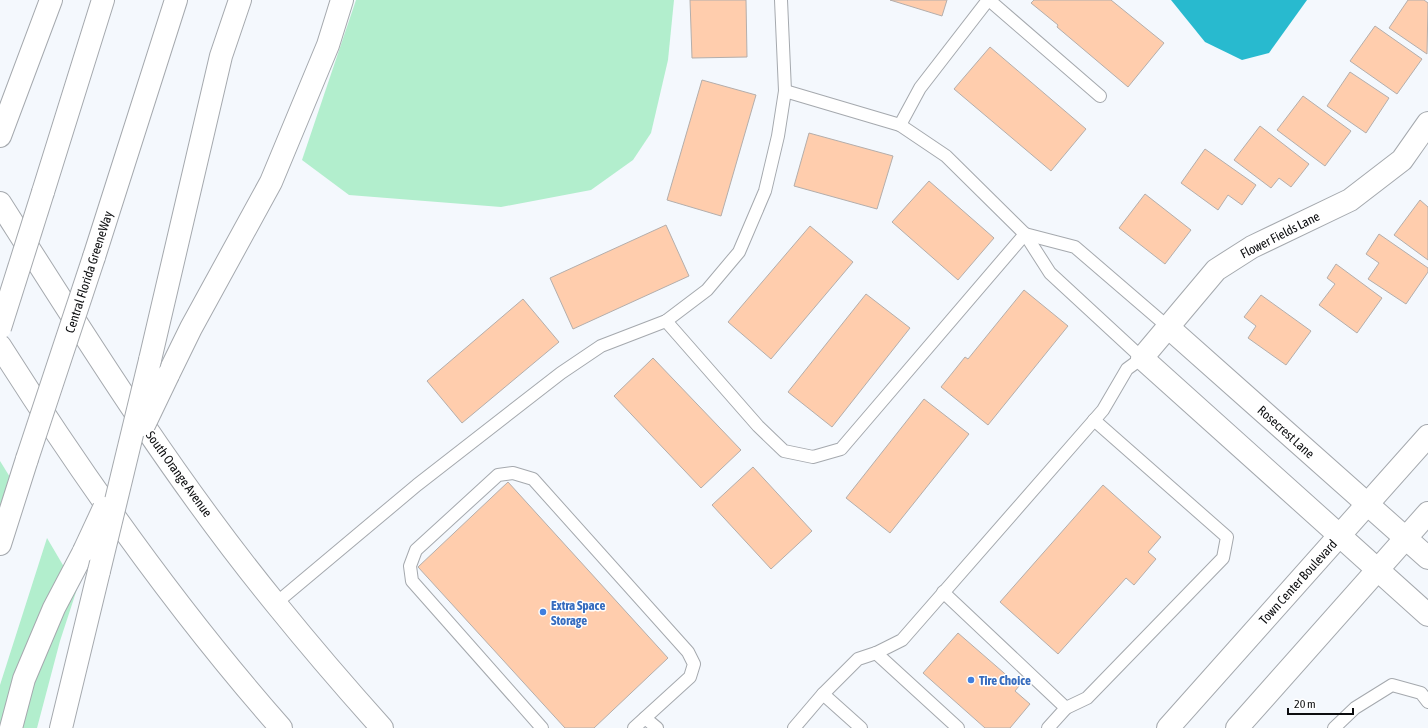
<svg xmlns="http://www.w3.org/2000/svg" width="1428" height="728" font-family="'Asap Condensed',sans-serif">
<rect width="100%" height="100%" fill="#f4f8fd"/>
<g fill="#b2eecd">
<path d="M356,0h318l-6,60 -17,73 -18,27 -42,30 -90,17 -152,-12 -47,-35z"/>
<path d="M0,461l18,29 -18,55z"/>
<path d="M47,538l30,51 -17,52 -23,87h-37v-43z"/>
</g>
<path fill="#28bacf" d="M1171,0h136l-38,53 -27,7 -37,-18z"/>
<g fill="#ffcdad" stroke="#b4aeab">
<path d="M690,0h56l1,57 -55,1z"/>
<path d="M890,0h57l-5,16z"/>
<path d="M1034,0h77l53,43 -36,44 -71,-60 1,-2 -27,-22z"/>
<path d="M1408,0h16l4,3 -1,51 -38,-26z"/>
<path d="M1375,26l47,33 -25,35 -47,-33z"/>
<path d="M990,47l96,82 -35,42 -97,-82z"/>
<path d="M1350,72l39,26 -23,35 -39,-27z"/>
<path d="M702,80l54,15 -35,121 -54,-16z"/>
<path d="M1303,96l48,35 -26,35 -48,-36z"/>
<path d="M1260,126l49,38 -18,23 -12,-9 -8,10 -37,-28z"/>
<path d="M809,133l84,23 -16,53 -83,-23z"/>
<path d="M1205,149l51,36 -14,20 -14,-10 -10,15 -37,-27z"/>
<path d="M929,181l65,57 -36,42 -66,-58z"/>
<path d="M1145,194l46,36 -26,34 -46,-36z"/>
<path d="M1420,200l8,7v53l-34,-25z"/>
<path d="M666,225l23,51 -116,53 -23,-51z"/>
<path d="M810,226l43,36 -82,97 -43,-37z"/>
<path d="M1379,234l49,34v4l-22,32 -38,-25 11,-16 -13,-9z"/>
<path d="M1336,264l46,34 -25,35 -38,-28 16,-21 -8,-6z"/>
<path d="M1024,290l44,36 -80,99 -47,-38 24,-30 3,2z"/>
<path d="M866,294l44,34 -78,99 -44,-35z"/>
<path d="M1261,295l50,36 -25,34 -38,-27 8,-12 -12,-9z"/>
<path d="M523,299l36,43 -97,81 -35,-42z"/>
<path d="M653,358l88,92 -40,38 -87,-92z"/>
<path d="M924,399l45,35 -79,99 -44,-35z"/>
<path d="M753,467l59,64 -41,38 -59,-64z"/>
<path d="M508,482l160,176 -74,70h-29l-147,-161z"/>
<path d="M1103,485l58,52 -13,15 8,7 -22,26 -8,-7 -68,76 -58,-52z"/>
<path d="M958,633l61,53 -4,5 15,13 -20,24h-25l-62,-55z"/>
</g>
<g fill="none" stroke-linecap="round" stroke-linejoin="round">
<defs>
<g id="lane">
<path d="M989,0l111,96"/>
<path d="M785,91l115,34 46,31 79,78 25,39 92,85 -15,11 -24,41 -201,230 -26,13 -18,6 -35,35 38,34"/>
<path d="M900,125l20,-37 68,-88"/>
<path d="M1025,234l50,13 93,80"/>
<path d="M666,321l92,105 26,25 29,6 28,-8 184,-215"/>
<path d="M943,592l123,116 -18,20"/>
<path d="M275,604l142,-119 144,-112 40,-27 65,-25 41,-31 32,-38 26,-61 13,-55 7,-45 -4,-91"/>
<path d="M876,653l82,75"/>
<path d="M1066,708l21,-10 136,-140 4,-21 -133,-117"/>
<path d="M645,718l12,10"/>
<path d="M542,728l-130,-147 -2,-15 6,-16 82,-75 15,-2 20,6 155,173 6,12 -4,13 -56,51"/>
<path d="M794,728l29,-34"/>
<path d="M1334,728l21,-20 37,-23 29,8 7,9"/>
</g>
<g id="street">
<path d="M1428,123l-26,37 -52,40 -98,47 -36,23 -74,88 286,257"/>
<path d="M1168,327l260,231"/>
</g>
<g id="secondary">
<path d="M1168,728l260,-292"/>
<path d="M1237,728l191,-215"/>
</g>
<g id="primary">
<path d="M0,203c87,137 173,275 276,401 34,42 70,84 106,124"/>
<path d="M0,346c85,134 176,263 281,382"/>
</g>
<g id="highway">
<path d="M0,136l51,-136"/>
<path d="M43,192l60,-192"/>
<path d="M94,257l82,-257"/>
<path d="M150,360l71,-304 19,-56"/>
<path d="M168,375l23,-47 80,-146 57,-137 14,-45"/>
<path d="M0,544l27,-85"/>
<path d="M11,728l13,-49 30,-71 30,-57"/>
<path d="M61,728l38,-157"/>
</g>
</defs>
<use href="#lane" stroke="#a5a9ae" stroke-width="14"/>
<use href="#street" stroke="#a5a9ae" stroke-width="24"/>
<use href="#secondary" stroke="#a5a9ae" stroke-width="24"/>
<use href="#primary" stroke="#a5a9ae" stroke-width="24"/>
<use href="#highway" stroke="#a5a9ae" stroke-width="24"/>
<use href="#lane" stroke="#fff" stroke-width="12"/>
<use href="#street" stroke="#fff" stroke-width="22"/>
<use href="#secondary" stroke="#fff" stroke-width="22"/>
<use href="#primary" stroke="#fff" stroke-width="22"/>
<use href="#highway" stroke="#fff" stroke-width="22"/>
<defs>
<g id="highway-bridge">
<path d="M0,328l43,-136"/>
<path d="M144,425l24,-50"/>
<path d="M27,459l67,-202"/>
<path d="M84,551l20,-43"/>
<path d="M99,571l51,-211"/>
</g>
</defs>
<use href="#highway-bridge" stroke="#a5a9ae" stroke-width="24" stroke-linecap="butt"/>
<use href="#highway-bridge" stroke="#fff" stroke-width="22"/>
</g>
<g fill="#3f7fe0" stroke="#fff" stroke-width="1.5">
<circle cx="543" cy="612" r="4"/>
<circle cx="971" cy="680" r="4"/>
</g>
<g text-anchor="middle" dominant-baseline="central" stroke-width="3" stroke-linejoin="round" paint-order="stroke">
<g font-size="13" fill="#0c0d0f" stroke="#fff">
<text transform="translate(1280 235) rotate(-27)">Flower Fields Lane</text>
<text transform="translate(89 272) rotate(-72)">Central Florida GreeneWay</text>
<text transform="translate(1286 432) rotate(42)">Rosecrest Lane</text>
<text transform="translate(179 474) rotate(54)">South Orange Avenue</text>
<text transform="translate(1298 582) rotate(-48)">Town Center Boulevard</text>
</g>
<g font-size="13" font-weight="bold" fill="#366cbe" stroke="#fff" text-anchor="start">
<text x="551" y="605">Extra Space<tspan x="551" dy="15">Storage</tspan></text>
<text x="979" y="680">Tire Choice</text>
</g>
</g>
<path d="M1288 708v6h65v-6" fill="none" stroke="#0c0d0f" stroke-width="2"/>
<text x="1294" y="708" font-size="12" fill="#0c0d0f" stroke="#ffffff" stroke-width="3" paint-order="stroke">20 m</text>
</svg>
